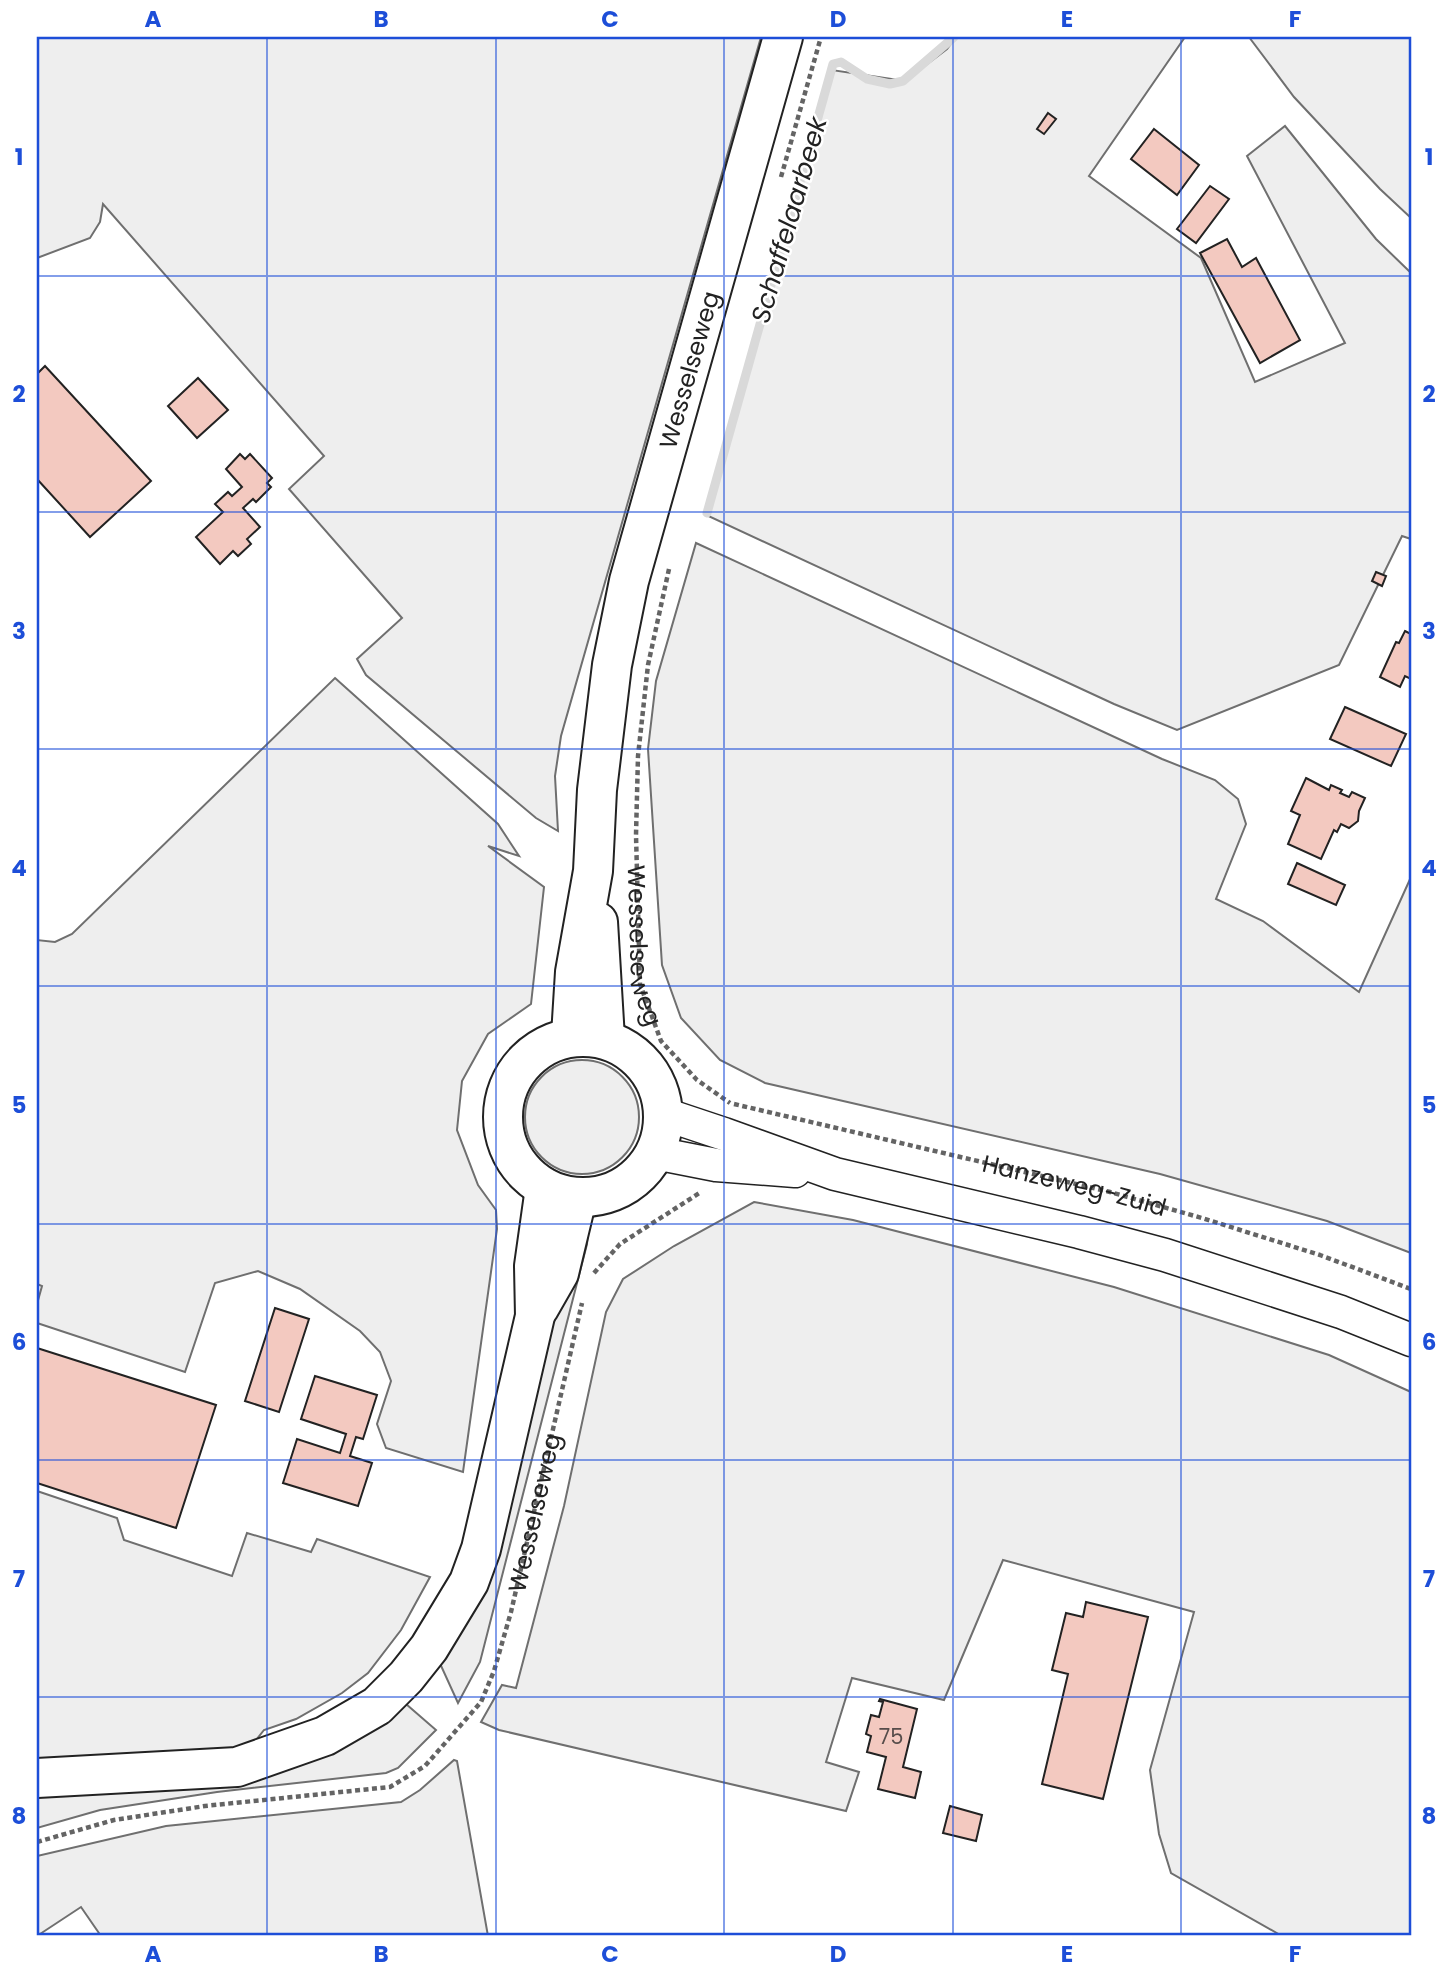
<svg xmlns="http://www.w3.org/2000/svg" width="1448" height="1973" font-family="Poppins,sans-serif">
<rect width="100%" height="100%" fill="#fff"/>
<g fill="#eee" stroke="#6f6f6f" stroke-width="2">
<path d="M37,37h724l-200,699 -6,40 3,55 -22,-13 -170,-143 -9,-16 45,-41 -113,-129 35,-33 -221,-252 -3,18 -10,16 -53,20z"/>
<path d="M956,37h229l-96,139 112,82 54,124 90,-39 -98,-187 38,-30 91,113 35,34v266l-9,-3 -63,129 -162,65 -63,-26 -410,-190 128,-444 73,11 42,-32z"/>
<path d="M1249,37h162v181l-31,-29 -86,-92z"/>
<path d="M696,543l466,216 53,21 23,19 8,25 -30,75 47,22 96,71 52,-115v376l-84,-32 -167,-47 -395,-91 -45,-23 -39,-42 -19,-53 -14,-216 8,-68z"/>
<path d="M335,678l163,146 21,32 -31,-10 56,41 -13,117 -43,30 -26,47 -5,49 21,55 18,25 1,19 -34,243 -77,-24 -9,-24 14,-43 -11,-29 -20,-21 -60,-42 -42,-18 -43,12 -30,89 -148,-49v-19l5,-18 -5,-2v-344l18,2 17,-8z"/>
<circle cx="582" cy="1117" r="57"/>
<path d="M754,1202l99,18 261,67 215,68 82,37v544h-129l-111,-63 -12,-39 -9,-64 44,-158 -191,-52 -59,140 -92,-22 -26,84 33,10 -13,39 -347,-81 -18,-8 21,-37 14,3 48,-182 42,-194 17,-33 51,-33z"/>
<path d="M590,1207l-3,37 -107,418 -22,41 -21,-46 80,-212 51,-173z"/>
<path d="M37,1491l80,27 7,22 108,36 15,-43 64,19 6,-13 113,38 -29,53 -33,43 -26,20 -46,26 -32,11 -15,19 -212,20z"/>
<path d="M406,1704l30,26 -38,38 -12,5 -169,19 -117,18 -63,18v-33l327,-66z"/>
<path d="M454,1760l3,1 31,175h-387l-20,-29 -44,29v-80l129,-30 235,-24 19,-12z"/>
</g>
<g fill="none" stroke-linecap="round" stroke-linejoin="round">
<path stroke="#d9d9d9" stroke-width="9" d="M707,513l126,-449 8,-2 26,17 23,5 13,-3 51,-44"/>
</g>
<g fill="#f3c9c0" stroke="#222" stroke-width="2">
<path d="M1048,113l8,6 -12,15 -7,-5z"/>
<path d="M1154,129l45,36 -22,30 -46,-36z"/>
<path d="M1210,186l19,13 -33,44 -19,-14z"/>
<path d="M1227,239l15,28 14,-9 44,82 -40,23 -60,-110z"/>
<path d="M45,366l106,115 -61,56 -53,-58v-105z"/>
<path d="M198,378l30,32 -31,28 -29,-32z"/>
<path d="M240,454l5,5 5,-5 22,24 -5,5 4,4 -15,15 -3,-3 -10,9 17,19 -13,12 4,5 -13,12 -5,-5 -13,13 -24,-27 27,-25 -8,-8 13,-12 4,4 10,-9 -16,-18z"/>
<path d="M1376,572l10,4 -4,10 -10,-5z"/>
<path d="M1405,631l6,3v45l-6,-3 -5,11 -20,-10 16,-35 3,1z"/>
<path d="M1345,707l61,27 -15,32 -61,-27z"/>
<path d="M1306,778l23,12 2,-5 11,5 -2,3 9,4 3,-5 13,6 -6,13 -1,10 -9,7 -8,-4 -4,8 -3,-2 -13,29 -33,-15 12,-29 -9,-4z"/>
<path d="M1297,863l48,22 -9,20 -48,-21z"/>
<path d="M275,1308l34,11 -30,93 -34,-11z"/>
<path d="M37,1348l179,57 -40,123 -139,-45z"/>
<path d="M315,1376l62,19 -14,44 -7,-2 -6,19 22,7 -14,43 -75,-23 14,-44 43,14 6,-19 -45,-15z"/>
<path d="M1086,1602l62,15 -45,182 -61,-15 26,-110 -16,-4 14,-57 17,4z"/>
<path d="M880,1699l37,10 -14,58 18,5 -6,26 -37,-9 8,-32 -19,-5 4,-16 -5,-2 5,-19 8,2 4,-15 -4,-1z"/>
<path d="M950,1806l32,9 -6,26 -33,-8z"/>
</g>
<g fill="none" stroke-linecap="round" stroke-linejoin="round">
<defs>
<g id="minor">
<path d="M664,1114l60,20 111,40 244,58 86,23 176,57 70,28"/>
<path d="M655,1153l61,12 79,6"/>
</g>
<g id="major">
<path d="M598,922l7,117"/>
<path id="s4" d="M571,1036l4,-64 18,-101 4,-81 15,-125 17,-84 154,-544"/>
<circle cx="583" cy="1117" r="80"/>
<path d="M539,1308l20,-35 18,-75"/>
<path d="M37,1778l200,-11 88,-31 52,-30 29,-29 23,-29 40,-66 12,-33 54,-233 -1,-50 11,-78"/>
</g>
</defs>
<use href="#minor" stroke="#222" stroke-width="35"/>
<use href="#major" stroke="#222" stroke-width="42"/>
<g stroke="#646464" stroke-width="4.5" stroke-dasharray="5 3.5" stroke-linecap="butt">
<path d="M781,177l40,-140"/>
<path id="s1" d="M669,569l-21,96 -10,91 -2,79 4,149 21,57 36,39 33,23"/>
<path id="s2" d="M734,1104l376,88 92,26 118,37 91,34"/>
<path d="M594,1273l26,-29 81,-52"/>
<path id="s3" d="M37,1842l77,-22 91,-14 185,-19 35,-21 56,-64 13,-31 17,-59 71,-309"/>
</g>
<use href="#minor" stroke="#fff" stroke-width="32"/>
<use href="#major" stroke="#fff" stroke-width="38"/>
</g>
<path fill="none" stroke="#1d4ed8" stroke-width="2" stroke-opacity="0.55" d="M267,37v1899M496,37v1899M724,37v1899M953,37v1899M1181,37v1899M37,276h1374M37,512h1374M37,749h1374M37,986h1374M37,1224h1374M37,1460h1374M37,1697h1374"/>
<g text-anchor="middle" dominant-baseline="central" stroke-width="5" stroke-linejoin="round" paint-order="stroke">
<g font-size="21" fill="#564c4a">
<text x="891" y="1736">75</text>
</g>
<g font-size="24" fill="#222" stroke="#fff">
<text stroke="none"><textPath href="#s4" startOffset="679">Wesselseweg</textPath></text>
<text stroke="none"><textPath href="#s1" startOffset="380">Wesselseweg</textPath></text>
<text stroke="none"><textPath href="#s2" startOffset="350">Hanzeweg-Zuid</textPath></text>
<text stroke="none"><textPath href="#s3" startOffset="681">Wesselseweg</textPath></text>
</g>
<g font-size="26" font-style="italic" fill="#222" stroke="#fff">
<text transform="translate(789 220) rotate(-74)">Schaffelaarbeek</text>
</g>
</g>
<rect width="1448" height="1973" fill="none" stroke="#ffffff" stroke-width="77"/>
<rect x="38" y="38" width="1372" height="1896" fill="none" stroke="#1d4ed8" stroke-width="2.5"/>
<g font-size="23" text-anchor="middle" font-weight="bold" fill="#1d4ed8">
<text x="153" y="27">A</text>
<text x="381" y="27">B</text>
<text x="610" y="27">C</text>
<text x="838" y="27">D</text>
<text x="1067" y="27">E</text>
<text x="1295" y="27">F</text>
<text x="19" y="165">1</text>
<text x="1429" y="165">1</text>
<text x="19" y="402">2</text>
<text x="1429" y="402">2</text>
<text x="19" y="639">3</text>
<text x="1429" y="639">3</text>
<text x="19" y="876">4</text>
<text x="1429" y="876">4</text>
<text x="19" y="1113">5</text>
<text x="1429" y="1113">5</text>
<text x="19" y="1350">6</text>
<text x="1429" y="1350">6</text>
<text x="19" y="1587">7</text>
<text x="1429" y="1587">7</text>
<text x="19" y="1824">8</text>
<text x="1429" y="1824">8</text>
<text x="153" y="1962">A</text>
<text x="381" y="1962">B</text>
<text x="610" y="1962">C</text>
<text x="838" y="1962">D</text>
<text x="1067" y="1962">E</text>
<text x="1295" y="1962">F</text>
</g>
</svg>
